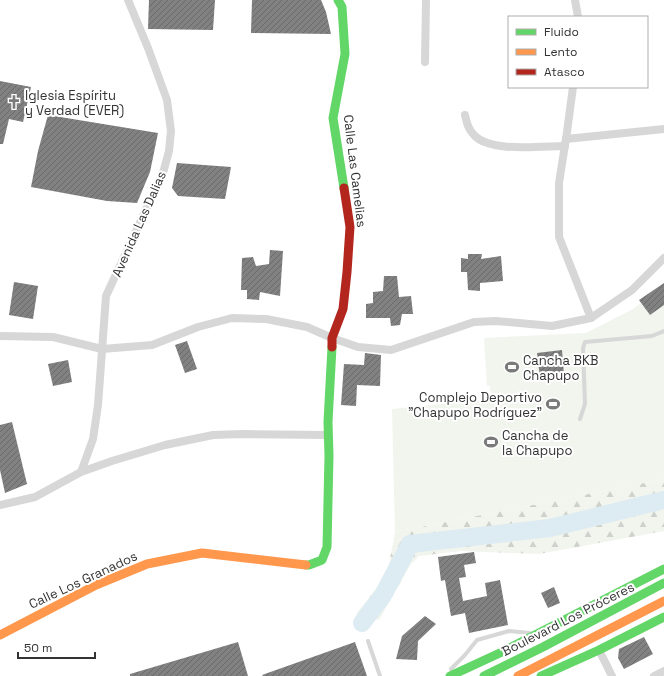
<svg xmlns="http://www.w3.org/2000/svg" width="664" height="676" font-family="'Space Grotesk',sans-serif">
<defs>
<pattern id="forest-firs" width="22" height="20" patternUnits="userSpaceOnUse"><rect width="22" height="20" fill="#f1f5ed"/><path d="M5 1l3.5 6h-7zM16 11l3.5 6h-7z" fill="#cfd2cc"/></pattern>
<pattern id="building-hatch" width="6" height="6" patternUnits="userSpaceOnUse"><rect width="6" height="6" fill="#818181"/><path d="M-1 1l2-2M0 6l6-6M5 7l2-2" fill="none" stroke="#6a6a6a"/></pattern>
</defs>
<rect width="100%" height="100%" fill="#fff"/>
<path fill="url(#forest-firs)" d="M664,479v52l-125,23 -78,-3 -42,5 -8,8 -32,56 -23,-6 31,-39 8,-43z"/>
<path fill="#f1f5ed" d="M664,286v193l-269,53 -3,-123 99,-10 -1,-13h-3l-3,-48 102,-5 47,-24z"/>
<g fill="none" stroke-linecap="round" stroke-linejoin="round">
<path stroke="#ddebf3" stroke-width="18" d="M362,623l21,-28 27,-51 140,-16 114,-28"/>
</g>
<g fill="url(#building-hatch)">
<path d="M149,0h66l-2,30 -65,-1z"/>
<path d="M252,0h69l5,12 5,22 -80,-1z"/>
<path d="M0,81l31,6 -8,35 -14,-3 -6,25h-3z"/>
<path d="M48,115l110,18 -8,39 -13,31 -30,-2 -76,-14 7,-36z"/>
<path d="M177,163l54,4 -6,32 -47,-3 -6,-8z"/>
<path d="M270,250l13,1 -3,45 -20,-4 -1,8 -12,-1v-9h-6l1,-32 11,-1 3,9 13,-2z"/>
<path d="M468,254h14l-1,5 20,-3 2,25 -23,2v8l-12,-1 -1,-18h-6v-14l7,1z"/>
<path d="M384,276h13l2,21 12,-1 2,18h-11l-2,11 -9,1 -1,-8h-24v-14l7,-1v-11l10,-1z"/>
<path d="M14,282l24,4 -5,33 -24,-4z"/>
<path d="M664,283v22l-14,10 -11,-15z"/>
<path d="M187,341l10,28 -12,4 -10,-28z"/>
<path d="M562,350l2,25 -24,3 -3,-25z"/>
<path d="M365,353l16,2 -1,31 -23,-1 -1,21 -15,-1 3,-41 20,1z"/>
<path d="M68,360l4,22 -19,4 -5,-22z"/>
<path d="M12,422l15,62 -22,9 -5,-23v-45z"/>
<path d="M474,552l2,11 -12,2 2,12 -7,1 4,23 24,-5 -2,-13 15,-3 8,45 -39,8 -4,-20 -14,3 -6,-36 -4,1 -3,-24z"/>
<path d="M554,587l6,16 -12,5 -7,-15z"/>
<path d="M425,616l11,8 -18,17 -1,19 -21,-1 6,-23z"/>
<path d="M644,637l9,17 -29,15 -6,-11 1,-9z"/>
<path d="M238,642l10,34h-118v-2z"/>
<path d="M355,642l12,34h-104l-1,-1z"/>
</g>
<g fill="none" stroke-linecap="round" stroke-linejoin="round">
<g stroke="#d7d7d7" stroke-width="4">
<path d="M580,419l5,-15 -2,-56 2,-6 67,-6 12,-5"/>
<path d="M368,641l12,35"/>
<path d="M451,669l14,-14 12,-15 32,-9 21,2"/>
</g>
<g stroke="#d7d7d7" stroke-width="8">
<path d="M575,0l3,17"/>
<path d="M425,62l1,-62"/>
<path d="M573,87l-6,45 -8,51v54l32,81"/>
<path d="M465,115c2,8 3,14 9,20 16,18 68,11 91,11"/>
<path d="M566,139l98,-10"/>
<path d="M0,336l53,1 49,12 50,-4 46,-18 34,-9 34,1 41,8 25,11 26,9 33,3 83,-28 22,-1 56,5 39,-8 41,-28 32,-32"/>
<path d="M81,472l12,-33 5,-34 8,-109 57,-123 6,-22 2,-20 -4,-31 -19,-52 -20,-48"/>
<path d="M0,505l35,-8 46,-25 31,-11 53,-16 48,-10 30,-1 85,1"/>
<path d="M599,650l13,26"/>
<path d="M654,676l10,-5"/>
</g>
<g stroke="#63d668" stroke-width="9">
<path d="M338,0l4,7 3,47 -12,64 11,70"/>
<path d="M306,565h3l13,-5 5,-13 2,-91 -1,-34 4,-75"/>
<path d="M450,676l52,-24 162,-83"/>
<path d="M484,676l59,-29 121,-64"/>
<path d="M541,676l58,-26 65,-33"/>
</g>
<g stroke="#ff974d" stroke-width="9">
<path d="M0,635l96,-50 51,-21 55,-11 104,12"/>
<path d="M518,676l146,-75"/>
</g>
<path stroke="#b3261e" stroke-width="9" d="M332,347v-9l11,-29 4,-37 3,-45 -6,-39"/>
</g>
<defs>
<symbol id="church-bare" viewBox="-9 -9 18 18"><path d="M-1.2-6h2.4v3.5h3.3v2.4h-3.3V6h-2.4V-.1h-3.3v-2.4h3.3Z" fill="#7a7a7a" stroke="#fff" stroke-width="2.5" paint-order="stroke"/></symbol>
<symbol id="stadium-bare" viewBox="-9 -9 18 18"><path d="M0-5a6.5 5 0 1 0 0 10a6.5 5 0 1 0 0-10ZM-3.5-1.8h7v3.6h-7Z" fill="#7a7a7a" stroke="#fff" stroke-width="2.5" paint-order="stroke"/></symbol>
</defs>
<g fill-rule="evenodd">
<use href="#church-bare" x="4" y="92" width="20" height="20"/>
<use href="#stadium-bare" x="502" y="357" width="20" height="20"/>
<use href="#stadium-bare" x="543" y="394" width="20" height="20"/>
<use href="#stadium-bare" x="481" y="432" width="20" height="20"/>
</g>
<g text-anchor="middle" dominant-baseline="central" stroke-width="4" stroke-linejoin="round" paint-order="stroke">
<g font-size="13" fill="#333" stroke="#fff" text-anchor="start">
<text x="25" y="95">Iglesia Espíritu<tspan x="25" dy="15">y Verdad (EVER)</tspan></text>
<text x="523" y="360">Cancha BKB<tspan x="523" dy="15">Chapupo</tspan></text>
<text x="542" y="397" text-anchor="end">Complejo Deportivo<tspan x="542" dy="15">"Chapupo Rodríguez"</tspan></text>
<text x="502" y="435">Cancha de<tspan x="502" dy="15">la Chapupo</tspan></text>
</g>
<g font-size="13" fill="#333" stroke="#fff">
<text transform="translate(355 171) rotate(83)">Calle Las Camelias</text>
<text transform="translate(139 224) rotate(-66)">Avenida Las Dalias</text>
<text transform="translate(83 580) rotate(-25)">Calle Los Granados</text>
<text transform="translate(568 619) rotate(-27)">Boulevard Los Próceres</text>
</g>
</g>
<rect x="508" y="16" width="140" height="72" fill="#ffffff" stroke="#adadad"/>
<rect x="516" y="29" width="20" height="6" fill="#63d668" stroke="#adadad"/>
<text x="544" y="36" font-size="12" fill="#333333">Fluido</text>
<rect x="516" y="49" width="20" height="6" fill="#ff974d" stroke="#adadad"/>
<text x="544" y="56" font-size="12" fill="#333333">Lento</text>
<rect x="516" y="69" width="20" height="6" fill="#b3261e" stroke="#adadad"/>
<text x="544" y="76" font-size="12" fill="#333333">Atasco</text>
<path d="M18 652v6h77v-6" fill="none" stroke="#333333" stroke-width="2"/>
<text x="24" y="652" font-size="12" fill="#333333" stroke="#ffffff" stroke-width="3" paint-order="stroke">50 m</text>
</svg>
